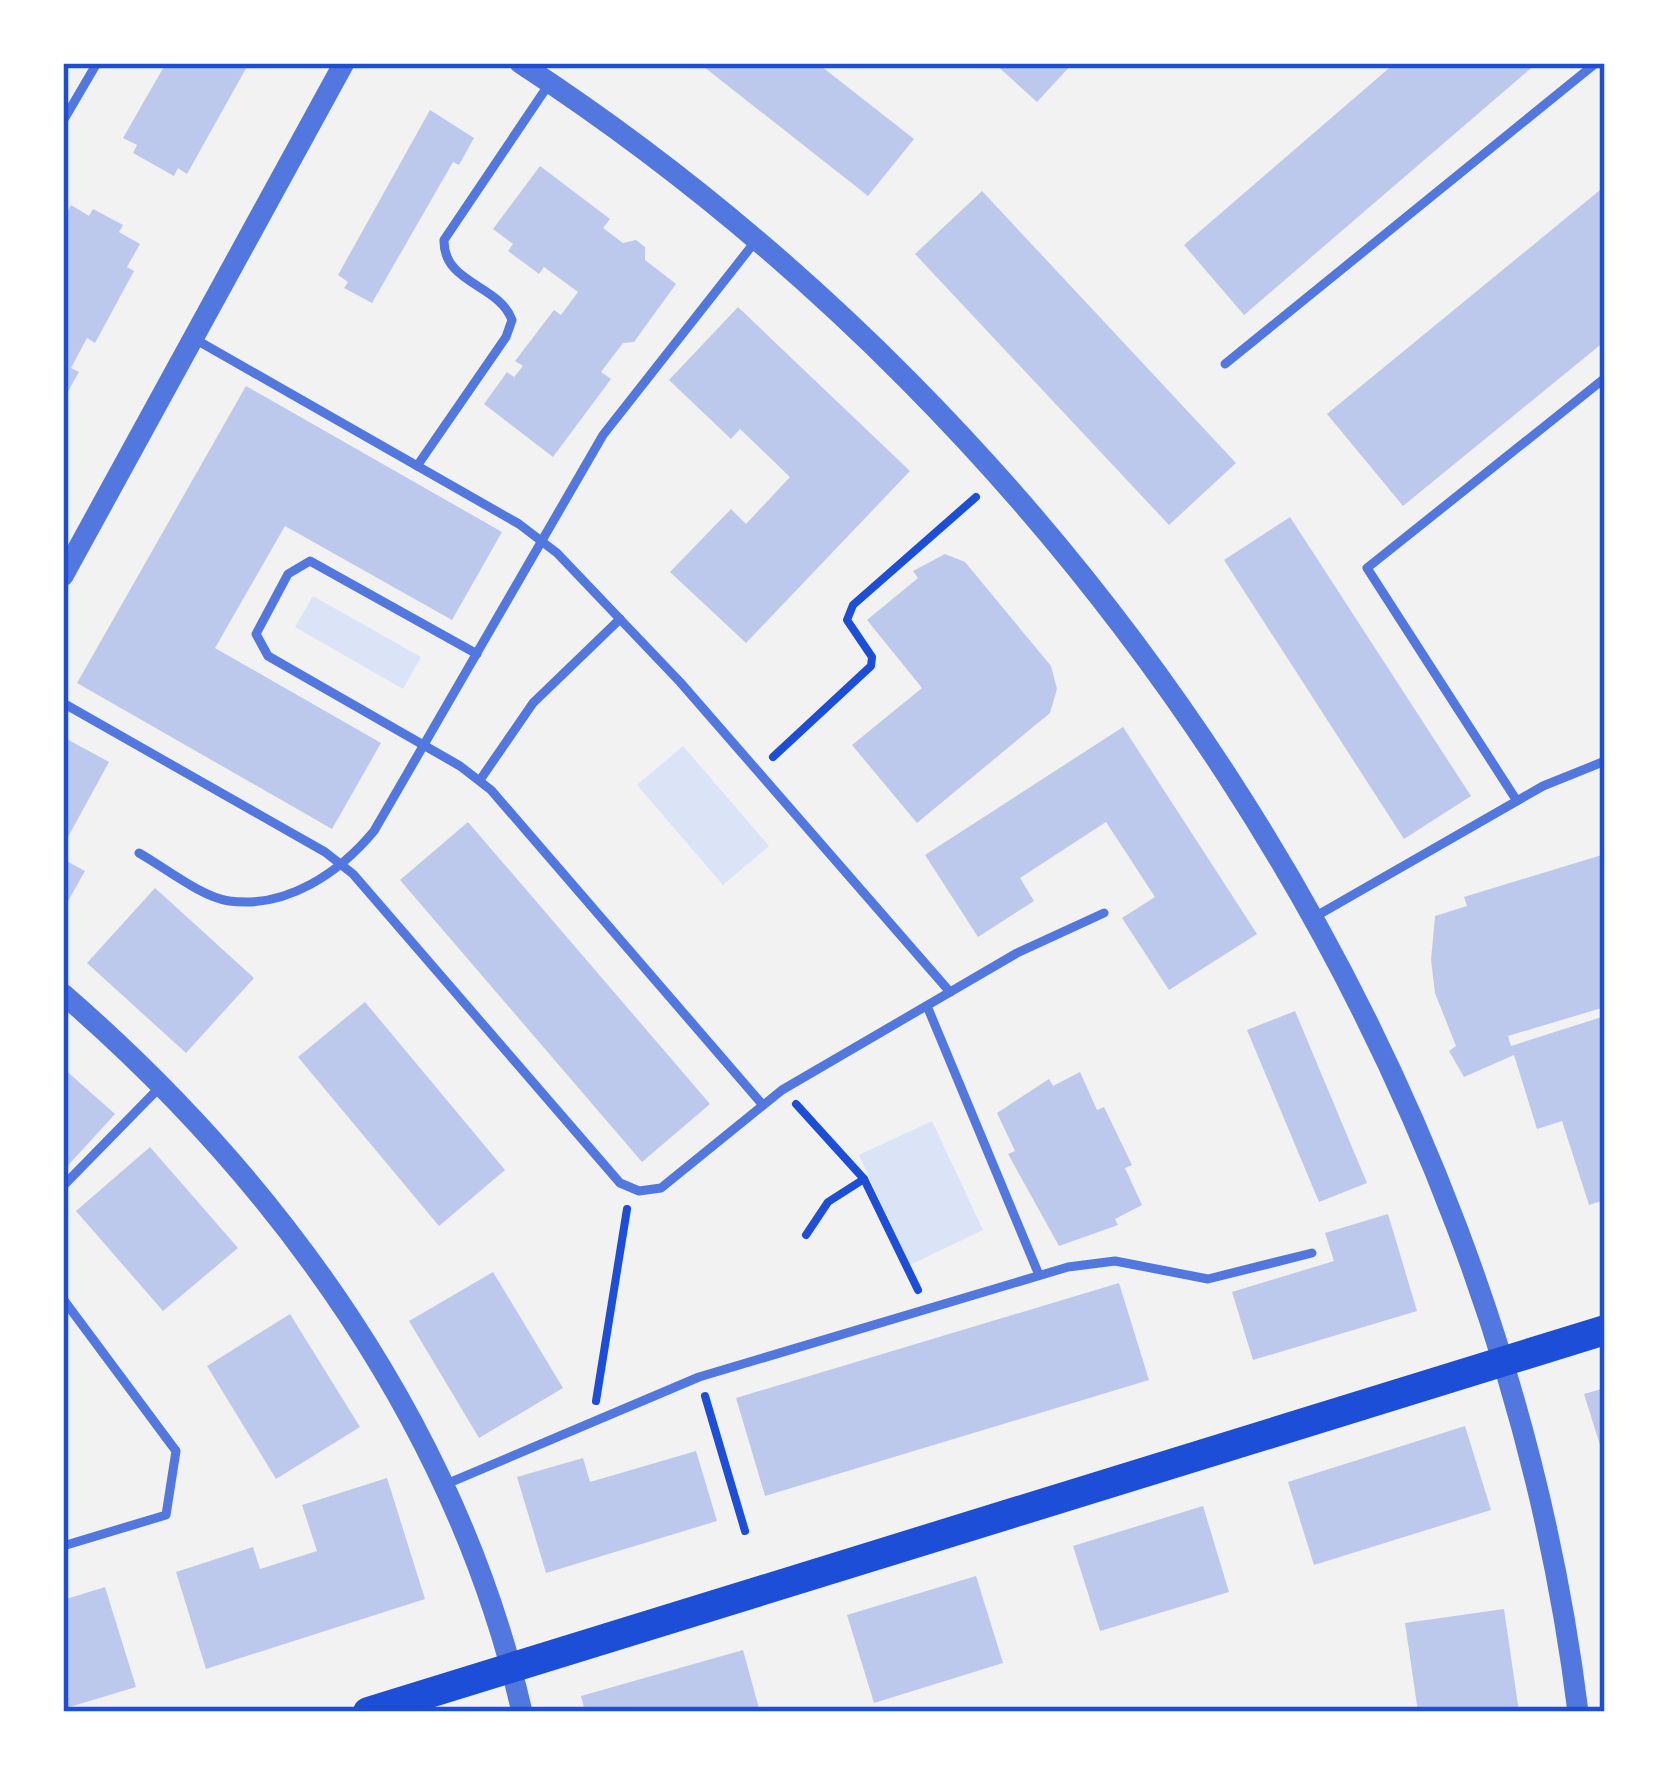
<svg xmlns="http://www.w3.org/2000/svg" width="1668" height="1775" font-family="'Open Sans',sans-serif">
<rect width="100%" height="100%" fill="#f2f2f2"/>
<g fill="#dbe4f7">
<path d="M313,596l108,61 -18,32 -108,-62z"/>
<path d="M683,746l86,100 -46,39 -86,-100z"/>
<path d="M932,1121l51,109 -73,35 -51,-110z"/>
</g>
<g fill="#bdc9ec">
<path d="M166,63h83l-62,111 -9,-6 -4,8 -41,-23 4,-8 -14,-7z"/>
<path d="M699,63h118l97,76 -46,57z"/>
<path d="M994,63h79l-36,39z"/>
<path d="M1395,63h142l-293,252 -60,-70z"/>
<path d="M430,110l44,28 -15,27 -6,-3 -81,141 -28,-15 4,-6 -10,-7z"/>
<path d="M540,166l70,53 -7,9 20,15 13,-3 9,7v13l31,24 -42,58 -11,1 -22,29 10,7 -58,78 -69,-53 23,-32 7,5 9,-11 -8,-5 39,-51 7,5 17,-23 -34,-25 -5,7 -31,-23 5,-7 -20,-15z"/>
<path d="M1605,186v155l-202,165 -76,-92z"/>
<path d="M982,191l254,272 -67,62 -254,-271z"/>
<path d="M71,205l18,11 4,-7 30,16 -4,7 21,12 -13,23 7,4 -39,72 -8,-5 -16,30 8,4 -16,28v-180z"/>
<path d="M738,307l172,164 -164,172 -76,-71 61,-63 15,15 44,-47 -50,-48 -9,10 -62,-59z"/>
<path d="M246,386l256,146 -50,88 -167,-94 -70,122 166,95 -49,86 -255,-146z"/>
<path d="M1290,517l181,279 -67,43 -180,-279z"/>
<path d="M945,554l20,8 86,104 6,23 -7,24 -133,110 -65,-78 70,-57 -55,-68 51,-42 -5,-7z"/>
<path d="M1123,727l134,207 -88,56 -47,-72 33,-21 -49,-75 -86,56 14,23 -56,36 -53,-82z"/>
<path d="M63,737l46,25 -46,84z"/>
<path d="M468,822l242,282 -68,58 -242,-282z"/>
<path d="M1605,854v153l-97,29 3,10 94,-30v184l-16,5 -27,-84 -25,8 -23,-74 -50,22 -15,-26 7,-5 -21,-53 -4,-33 4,-44 32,-10 -3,-9z"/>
<path d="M63,859l22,12 -22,39z"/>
<path d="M155,888l99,90 -68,75 -99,-90z"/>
<path d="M365,1002l140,168 -66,56 -141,-169z"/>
<path d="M1295,1011l72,172 -48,19 -72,-172z"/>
<path d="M63,1068l52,46 -52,57z"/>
<path d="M1080,1072l17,38 7,-3 28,58 -7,3 17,37 -27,14 3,6 -59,21 -51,-92 7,-3 -18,-38 52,-34 4,7z"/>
<path d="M150,1147l88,101 -75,63 -87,-100z"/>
<path d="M1388,1214l29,97 -164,49 -21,-68 102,-31 -9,-28z"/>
<path d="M493,1272l70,116 -84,50 -70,-117z"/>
<path d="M1119,1283l30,97 -384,116 -29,-98z"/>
<path d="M290,1314l70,113 -84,52 -69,-113z"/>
<path d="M1605,1388v70h-1l-20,-64z"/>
<path d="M1465,1426l26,84 -177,55 -26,-83z"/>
<path d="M696,1451l21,70 -171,52 -29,-96 66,-19 7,24z"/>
<path d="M387,1478l38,121 -219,70 -30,-97 77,-25 7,22 57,-18 -15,-46z"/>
<path d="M1203,1506l26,86 -129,39 -27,-85z"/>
<path d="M976,1576l27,87 -129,40 -27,-88z"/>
<path d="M105,1587l31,100 -73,22v-109z"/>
<path d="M1504,1609l15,103h-101l-13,-89z"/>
<path d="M743,1650l17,62h-175l-4,-16z"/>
</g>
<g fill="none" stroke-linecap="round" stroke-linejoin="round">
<g stroke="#1d4ed8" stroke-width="8">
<path d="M773,757l98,-91 1,-9 -25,-37 6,-15 123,-108"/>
<path d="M796,1104l68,75 54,111"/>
<path d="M806,1235l22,-33 36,-23"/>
<path d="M705,1396l40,135"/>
<path d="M596,1401l31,-192"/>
</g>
<g stroke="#5277de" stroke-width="9">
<path d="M63,121l34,-58"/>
<path d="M193,338l326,186 38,29 123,129 270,310"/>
<path d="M1225,364l371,-301"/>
<path d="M417,466l89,-129 6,-17c-13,-36 -69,-36 -68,-80l105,-156"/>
<path d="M477,654l-167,-93 -22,13 -32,60 12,22 192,110 31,24 271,314"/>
<path d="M63,703l262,149 28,22 267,309 19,8 22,-3 121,-98 235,-137 87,-40"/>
<path d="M480,780l53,-77 87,-84"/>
<path d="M1517,801l-150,-233 238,-190"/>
<path d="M139,853c25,14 62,44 90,48 58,8 111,-29 145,-70l229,-396 151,-192"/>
<path d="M1311,919l232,-133 62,-25"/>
<path d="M927,1006l112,269"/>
<path d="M63,1186l96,-98"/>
<path d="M63,1299l113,152 -10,64 -103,31"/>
<path d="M444,1485l255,-108 369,-110 47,-6 93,18 104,-26"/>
</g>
<g stroke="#5277de" stroke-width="21">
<path d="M520,63c556,363 976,986 1058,1649"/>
<path d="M63,576l281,-513"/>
<path d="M63,994c217,188 394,434 459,718"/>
</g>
<path stroke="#1d4ed8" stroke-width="30" d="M368,1712l1237,-382"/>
</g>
<rect width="1668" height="1775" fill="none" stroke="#ffffff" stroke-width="132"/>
<rect x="66" y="66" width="1536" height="1643" fill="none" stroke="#1d4ed8" stroke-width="4.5"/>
</svg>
